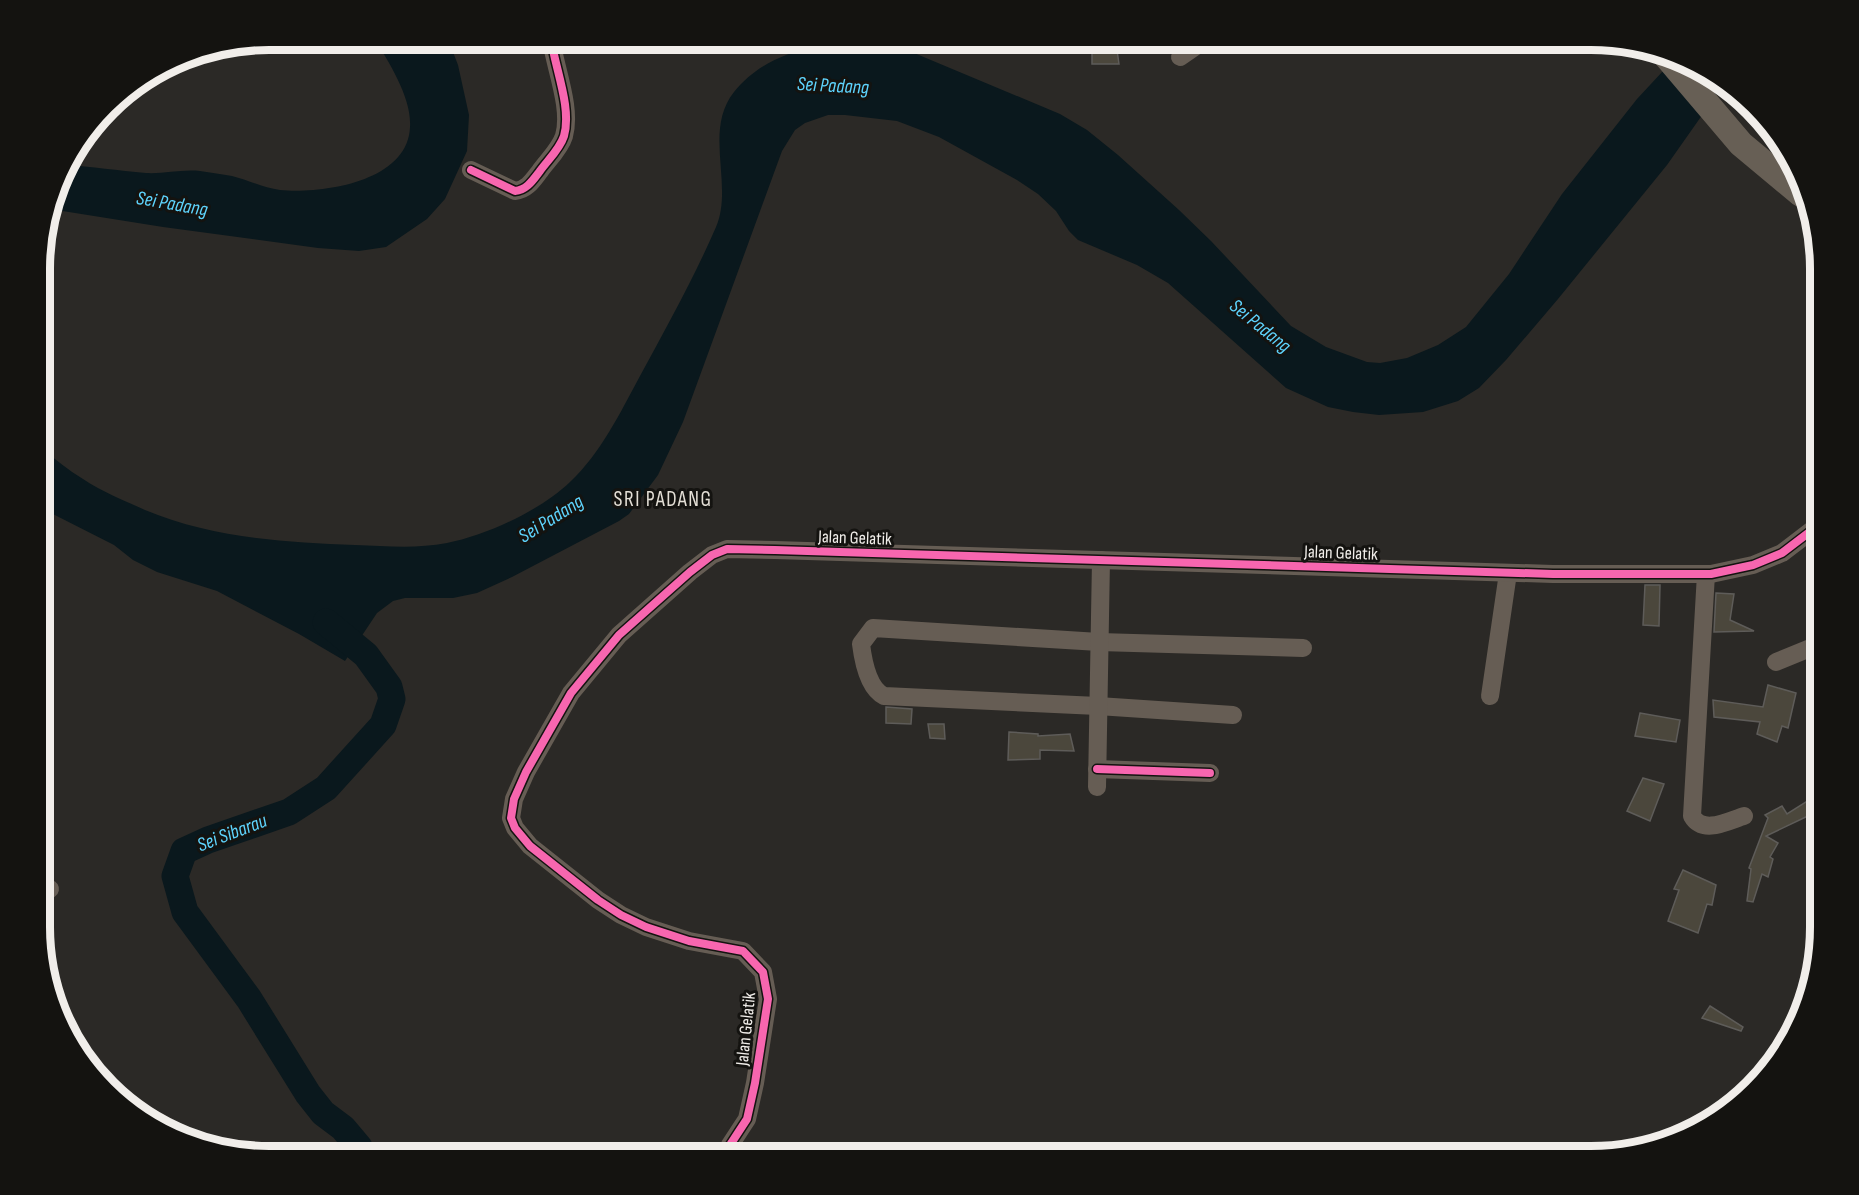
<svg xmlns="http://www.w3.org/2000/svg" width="1859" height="1195" font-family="'Sofia Sans Condensed',sans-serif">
<rect width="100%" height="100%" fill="#2b2926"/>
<g fill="#0a181d">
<path d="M375,39h73l10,26 11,50 -2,36 -22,48 -18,20 -41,28 -27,4 -41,-3 -155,-21 -113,-18 14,-44c28,1 54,6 82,8 18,1 36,-4 54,-2 11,2 22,3 32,5 16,4 32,12 48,14 42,4 128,-8 130,-63 2,-29 -21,-64 -35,-88z"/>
<path d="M870,40l25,5 165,69 27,16 31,25 61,55 32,31 80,85 35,21 41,15 13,1 27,-5 31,-13 28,-18 43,-53 53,-80 75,-95 39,-42 42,21 6,6 -57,81 -109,134 -52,61 -27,28 -21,13 -35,11 -44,3 -26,-3 -25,-5 -42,-19 -118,-105 -31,-18 -59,-25 -9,-9 -13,-20 -18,-17 -21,-14 -78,-43 -42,-16 -52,-6h-17l-23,8 -10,7 -13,21 -99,271 -25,53 -29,39 -10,7 -107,56 -35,16 -24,5h-48l-12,3 -16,12 -32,48 -46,-27 -82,-43 -60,-19 -24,-12 -19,-15 -73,-37v-60c14,11 27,22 42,31 18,12 42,22 62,31 67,28 138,32 210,35 31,1 61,4 92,-2 40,-8 94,-33 123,-61 31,-29 50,-69 70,-106 26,-48 54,-98 76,-149 18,-42 -13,-96 18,-135 33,-41 86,-49 136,-52z"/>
</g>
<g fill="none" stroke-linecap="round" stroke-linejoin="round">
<path stroke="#0a181d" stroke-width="27" d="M326,622l40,33 23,32 3,12 -9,26 -57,63 -37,24 -81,28 -24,11 -9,25 10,36 64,87 59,95 15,19 20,15 16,19 4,9"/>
</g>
<g fill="#4b473c" stroke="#5e5c59" stroke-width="1.5">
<path d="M1117,50l2,14h-27v-13z"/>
<path d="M1645,585h15l-1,41 -16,-1z"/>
<path d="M1716,593l18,1 -4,26 24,11 -40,1z"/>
<path d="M1768,685l28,8 -8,35 -6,-2 -5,16 -20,-8 3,-12 -46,-5 -1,-17 50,7z"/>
<path d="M886,707l26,2 -1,15 -25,-1z"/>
<path d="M1640,713l40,7 -4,22 -41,-6z"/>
<path d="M928,724h16l1,15 -15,-1z"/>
<path d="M1009,732l29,2v2l32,-2 4,17 -34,-1v9l-32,1z"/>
<path d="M1643,778l21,6 -14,37 -23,-10z"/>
<path d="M1820,793v31l-10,-9 -44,21 12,7 -8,14 3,2 -5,18 -6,-3 -9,28 -6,-1 4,-32 -2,-1 19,-50 -3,-3 17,-9 5,8z"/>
<path d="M1683,870l33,15 -4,20 -5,-1 -9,29 -30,-12 11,-31 -5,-1z"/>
<path d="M1710,1006l33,21 -2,4 -39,-13z"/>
</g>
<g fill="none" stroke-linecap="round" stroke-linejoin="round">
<g stroke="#665d54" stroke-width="18">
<path d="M1180,57l26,-18"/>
<path d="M1772,168l17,-15"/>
<path d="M471,170l44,21c12,-1 18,-11 25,-20 7,-10 20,-22 24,-35 8,-28 -9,-68 -13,-97"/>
<path d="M1706,574l-14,242c11,19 36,5 52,0"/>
<path d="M1776,662l44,-18"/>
<path d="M1490,696l18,-123"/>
<path d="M1233,715l-135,-9 -214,-10c-16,-8 -21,-36 -23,-52l12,-16 226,14 204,6"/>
<path d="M1097,769l113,4"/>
<path d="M1097,787l4,-227"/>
<path d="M41,895l9,-6"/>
<path d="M727,1156l3,-11 17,-26 8,-36 13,-84 -5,-27 -20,-21 -54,-10 -43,-14 -25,-12 -23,-15 -68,-54 -15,-18 -4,-10 3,-19 12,-27 45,-79 48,-58 71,-63 22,-17 15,-6 48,1 778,24h158l42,-9 29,-12 38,-29"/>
</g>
<path stroke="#675f55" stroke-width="26" d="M1662,51l79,93 60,50"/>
<defs>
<g id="cycleway">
<path d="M471,170l44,21c12,-1 18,-11 25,-20 7,-10 20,-22 24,-35 8,-28 -9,-68 -13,-97"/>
<path d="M1097,769l113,4"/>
<path d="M727,1156l3,-11 17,-26 8,-36 13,-84 -5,-27 -20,-21 -54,-10 -43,-14 -25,-12 -23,-15 -68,-54 -15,-18 -4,-10 3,-19 12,-27 45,-79 48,-58 71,-63 22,-17 15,-6 48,1 778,24h158l42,-9 29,-12 38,-29"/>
</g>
</defs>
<use href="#cycleway" stroke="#141310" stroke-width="11"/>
<use href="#cycleway" stroke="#f766af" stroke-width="8"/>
</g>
<g text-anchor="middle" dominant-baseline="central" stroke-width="6" stroke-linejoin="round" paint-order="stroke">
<g font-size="18" fill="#f1eeea" stroke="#141310">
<text transform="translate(855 538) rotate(2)">Jalan Gelatik</text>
<text transform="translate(1341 553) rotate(2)">Jalan Gelatik</text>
<text transform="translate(746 1029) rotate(-84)">Jalan Gelatik</text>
</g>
<g font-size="20" font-style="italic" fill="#5ed4fd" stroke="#141310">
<text transform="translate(833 86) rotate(3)">Sei Padang</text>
<text transform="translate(172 204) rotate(10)">Sei Padang</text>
<text transform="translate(1260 326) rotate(39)">Sei Padang</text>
<text transform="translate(551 519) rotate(-32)">Sei Padang</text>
<text transform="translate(232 833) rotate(-21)">Sei Sibarau</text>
</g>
<g font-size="21" letter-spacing="1.5" fill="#e4dfd6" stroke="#141310">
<text x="663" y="499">SRI PADANG</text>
</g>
</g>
<path d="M0 0H1859V1195H0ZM269 50H1591A219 219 0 0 1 1810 269V927A219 219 0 0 1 1591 1146H269A219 219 0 0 1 50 927V269A219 219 0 0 1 269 50Z" fill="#141310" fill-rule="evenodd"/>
<path fill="none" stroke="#f1eeea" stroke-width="8" d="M269 50H1591A219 219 0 0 1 1810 269V927A219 219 0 0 1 1591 1146H269A219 219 0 0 1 50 927V269A219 219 0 0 1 269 50Z"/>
</svg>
